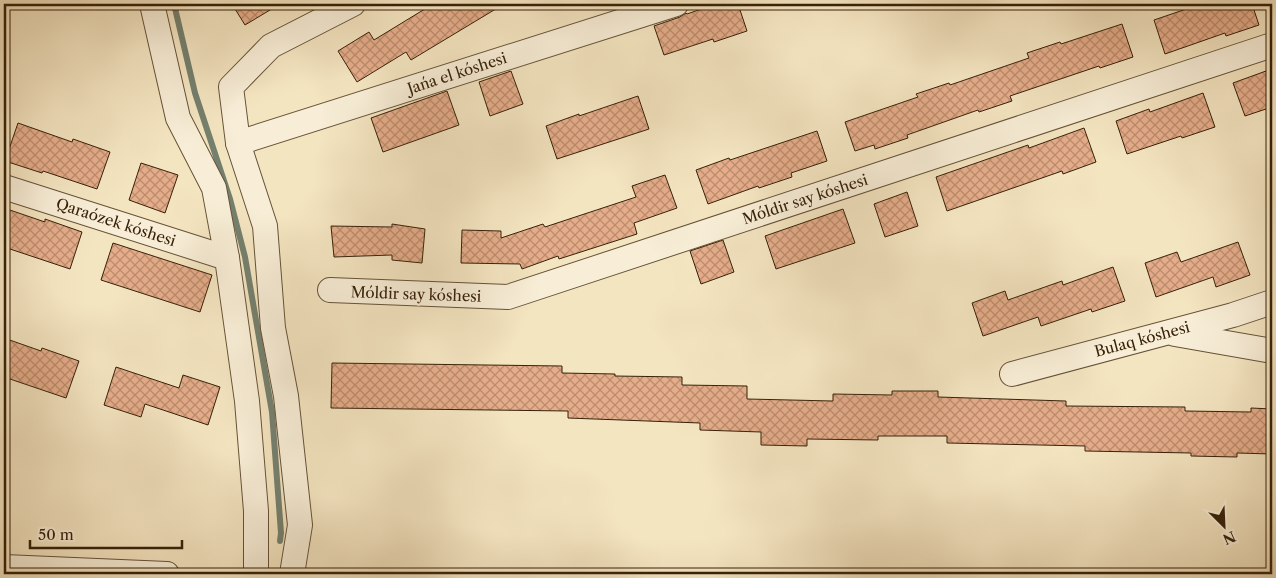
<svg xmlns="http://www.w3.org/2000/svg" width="1276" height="578" font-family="'Libre Caslon Text',serif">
<defs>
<pattern id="building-cross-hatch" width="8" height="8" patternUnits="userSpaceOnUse" patternTransform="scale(1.25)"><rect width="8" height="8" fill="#e6ad8a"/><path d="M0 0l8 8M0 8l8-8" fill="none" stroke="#bb8c6f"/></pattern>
</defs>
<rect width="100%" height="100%" fill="#f4e5c1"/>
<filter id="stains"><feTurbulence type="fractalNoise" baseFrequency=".004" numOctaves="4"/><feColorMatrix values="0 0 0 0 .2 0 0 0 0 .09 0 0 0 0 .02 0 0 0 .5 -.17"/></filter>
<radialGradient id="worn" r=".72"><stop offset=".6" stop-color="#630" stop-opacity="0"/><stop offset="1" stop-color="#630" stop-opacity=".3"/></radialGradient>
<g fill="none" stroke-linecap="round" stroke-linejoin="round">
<path stroke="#74806e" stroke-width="6" d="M174,4l21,89 35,106 15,58 27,155 9,121 -1,8"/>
</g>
<g fill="url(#building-cross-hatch)" stroke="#372109">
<path d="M232,4h48l-35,21z"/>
<path d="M433,4h71l-93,56 -5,-8 -49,30 -19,-31 31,-19 5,8z"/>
<path d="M716,4h22l9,27 -33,11 -1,-3 -49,16 -10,-29 26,-9 6,-4 1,1z"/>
<path d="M1201,4h51l7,21 -33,11 -1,-3 -60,21 -11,-34z"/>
<path d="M1122,24l11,33 -33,11 -1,-2 -89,30 2,5 -33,11 -1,-2 -71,25 1,3 -33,11 -1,-4 -19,6 -10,-29 73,-25 -2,-3 33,-11 1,2 79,-27 -2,-5 33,-11 1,2z"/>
<path d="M511,71l12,33 -33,12 -11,-34z"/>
<path d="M1266,71l6,18v18l-27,9 -12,-33z"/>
<path d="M447,91l12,34 -76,27 -12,-34z"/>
<path d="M1203,93l12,34 -33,11 -1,-2 -54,18 -11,-33 33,-12 1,3z"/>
<path d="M638,96l11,33 -92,30 -11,-33 33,-12v2z"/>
<path d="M18,123l54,19 1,-3 37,13 -13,37 -54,-18 -1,2 -37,-12z"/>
<path d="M1084,128l12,34 -33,12 -1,-3 -115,40 -11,-34 92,-32 1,3z"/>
<path d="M817,131l10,30 -36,12 1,4 -33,11 -1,-2 -50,18 -12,-34 33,-12 1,2z"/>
<path d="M141,163l37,12 -13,38 -36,-13z"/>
<path d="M665,175l12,33 -43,15 3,11 -78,25 -1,-3 -36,13 -2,-5 -59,-1 1,-33 39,1v7l42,-14 2,3 91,-30 -4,-11z"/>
<path d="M907,192l11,34 -33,11 -11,-33z"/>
<path d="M4,208l41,14v-3l37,13 -12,37 -66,-22z"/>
<path d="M843,209l12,34 -79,26 -11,-33z"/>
<path d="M392,224l33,5 -3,34 -30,-3v-5l-58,2 -3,-31 61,1z"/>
<path d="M723,240l11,32 -33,12 -11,-33z"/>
<path d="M1238,242l12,33 -34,12 -3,-10 -57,20 -11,-34 32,-11 4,10z"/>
<path d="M113,243l99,32 -12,37 -99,-32z"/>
<path d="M1113,267l12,34 -33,11 -1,-3 -50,17 -3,-9 -55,19 -11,-33 33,-12 3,9 54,-19 1,4z"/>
<path d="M4,338l37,13 1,-3 37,13 -13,37 -62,-21z"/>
<path d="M332,363l230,3v7l53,1v2l67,1v8l65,1v13l86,2v-7l59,1v-4h46v6l128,4v5l119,1v4l66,1v-4l21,1v45l-35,-1v4l-46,-1v-3l-106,-2v-5l-138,-3v-7h-69v4l-71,-1v7l-46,-1v-13l-61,-2v-7l-132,-5v-7l-237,-3z"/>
<path d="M116,367l63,21 4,-13 37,12 -12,38 -63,-21 -4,13 -37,-12z"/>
</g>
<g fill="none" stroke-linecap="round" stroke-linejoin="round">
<defs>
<g id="minor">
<path d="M152,4l26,114 36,70 13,70 20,143 9,110v63"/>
<path d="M238,143l438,-139"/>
<path d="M4,187l223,71"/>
<path d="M330,290l178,7 764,-252"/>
<path d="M1175,334l97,17"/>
<path d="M1012,374l221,-59 39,-13"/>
<path d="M4,567l163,7"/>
<path d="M292,574l8,-49 -14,-129 -13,-68 -8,-102 -27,-83 -7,-56 40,-41 82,-42"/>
</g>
</defs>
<use href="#minor" stroke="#665237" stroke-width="26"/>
<use href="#minor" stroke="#f8eed7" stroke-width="24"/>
</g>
<g text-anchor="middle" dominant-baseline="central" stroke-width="4.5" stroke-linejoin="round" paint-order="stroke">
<g font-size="15" fill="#372109" stroke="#f8eed7">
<text transform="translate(457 73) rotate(-18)">Jańa el kóshesi</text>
<text transform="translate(805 199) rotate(-18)">Móldir say kóshesi</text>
<text transform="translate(116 222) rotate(18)">Qaraózek kóshesi</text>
<text transform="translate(416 294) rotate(2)">Móldir say kóshesi</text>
<text transform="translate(1142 339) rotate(-15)">Bulaq kóshesi</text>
</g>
</g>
<rect width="1276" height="578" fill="none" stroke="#f4e5c1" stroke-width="20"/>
<rect x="5" y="5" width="1266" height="568" fill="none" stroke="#372109" stroke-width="2.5"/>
<rect x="10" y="10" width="1256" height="558" fill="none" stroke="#372109"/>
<g transform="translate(1224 526) rotate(156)" stroke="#f8eed7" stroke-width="4" paint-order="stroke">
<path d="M0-4L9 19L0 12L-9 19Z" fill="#372109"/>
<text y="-8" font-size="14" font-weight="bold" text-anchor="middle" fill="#372109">N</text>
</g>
<path d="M30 540v8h152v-8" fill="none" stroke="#372109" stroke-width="2.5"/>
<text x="38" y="540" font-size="15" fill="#372109" stroke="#f8eed7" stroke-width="4" paint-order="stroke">50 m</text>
<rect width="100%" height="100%" filter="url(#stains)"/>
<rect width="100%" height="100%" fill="url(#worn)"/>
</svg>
